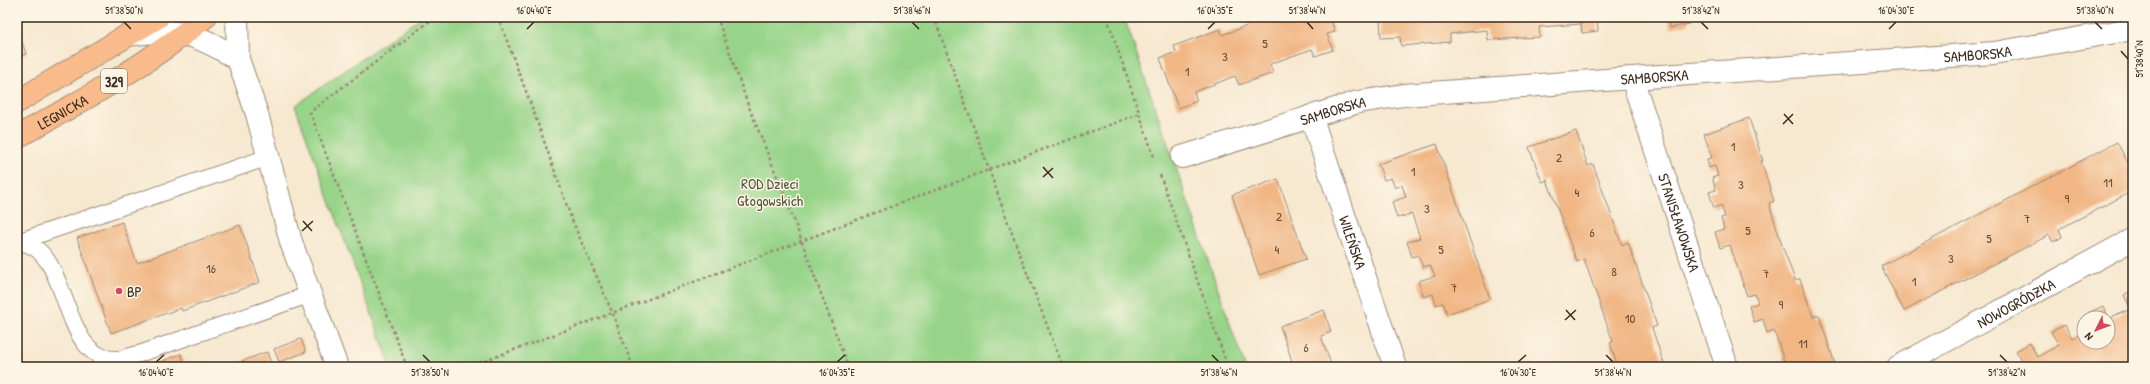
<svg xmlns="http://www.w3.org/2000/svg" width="2150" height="384" font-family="'Patrick Hand',sans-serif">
<rect width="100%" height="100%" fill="#fcf5e5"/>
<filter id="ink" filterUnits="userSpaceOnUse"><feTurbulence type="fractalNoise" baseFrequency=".025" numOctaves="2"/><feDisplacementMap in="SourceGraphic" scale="8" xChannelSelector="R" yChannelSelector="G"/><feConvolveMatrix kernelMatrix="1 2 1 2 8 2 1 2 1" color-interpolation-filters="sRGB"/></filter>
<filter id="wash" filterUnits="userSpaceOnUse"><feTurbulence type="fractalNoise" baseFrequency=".012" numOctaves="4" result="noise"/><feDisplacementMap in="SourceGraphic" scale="16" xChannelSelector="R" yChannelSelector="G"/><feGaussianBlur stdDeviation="0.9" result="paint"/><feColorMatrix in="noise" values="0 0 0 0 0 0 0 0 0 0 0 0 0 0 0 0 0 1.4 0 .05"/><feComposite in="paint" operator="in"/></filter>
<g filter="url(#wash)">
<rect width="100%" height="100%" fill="#f7e8d0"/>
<path fill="#97d489" stroke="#697f54" d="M421,17h703l121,350h-854l-96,-261z"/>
<g id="blocks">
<g fill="#f1b684">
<path d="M1251,17h79l5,15 -8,2 6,16 -18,6 -3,-7 -42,15 3,9 -34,12 -4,-9 -41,16 3,9 -19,7 -18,-50 16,-6 -2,-6 46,-17 2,6 30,-11 -2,-6z"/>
<path d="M1380,17h217l1,14 -16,2 -1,-9 -27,2 -15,1 1,10 -52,3 -1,-10 -37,4v8l-49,4 -1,-9 -19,1z"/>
<path d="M1668,17h20l1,7 -19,4z"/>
<path d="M1756,17h15v1l-14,3z"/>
<path d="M17,26l9,28 -9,3z"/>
<path d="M1749,118l14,43h-2l13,40 -5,2 13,42 13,35 5,-1 13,38 6,-2 17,52h-50l-12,-37 -7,3 -4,-14 -9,3 -5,-16 9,-3 -3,-9 -8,2 -17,-51 -10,3 -5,-16 9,-3 -3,-11 4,-1 -4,-12 -7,3 -5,-16 7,-2 -4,-12 6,-2 -3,-10 -6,2 -2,-9 5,-1 -8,-24z"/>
<path d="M1576,131l12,35 5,-2 29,81 6,-3 29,84 -5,2 13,39h-47l-8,-24 3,-1 -29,-83 -7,3 -30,-82 -5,2 -13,-35z"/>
<path d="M2117,142l16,31v18l-74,38 3,8 -9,5 -4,-7 -145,76 -23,-45z"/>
<path d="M1437,144l53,155 -43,15 -4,-11 -7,2 -3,-11 -9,3 -6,-16 17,-5 -5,-11 -7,2 -5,-12 -6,2 -5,-15 13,-4 -8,-24 -15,4 -5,-16 14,-5 -4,-12 -7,3 -4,-10 -7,2 -6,-16z"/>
<path d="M1278,179l28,80 -47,16 -27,-80z"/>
<path d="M122,222l15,41 103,-38 20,57 -78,29 -1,-3 -70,25 -34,-95z"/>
<path d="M2133,290v70l-15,7h-100l5,-3 -7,-13 14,-8 7,14 22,-12 -8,-13 14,-7 7,13 12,-6v10h24v-24h-17l-3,-5 15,-7 6,13 22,-10 -7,-14z"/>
<path d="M1324,310l7,22 -10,4 11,31h-38l-14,-41z"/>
<path d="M301,339l5,13 -27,10 -5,-13z"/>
<path d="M267,352l5,14 -29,1 -1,-6z"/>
<path d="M181,354l5,13h-39z"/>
<path d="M1994,362l2,5h-10z"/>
</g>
</g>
</g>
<g filter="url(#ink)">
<use href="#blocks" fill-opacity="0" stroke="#998977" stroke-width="1"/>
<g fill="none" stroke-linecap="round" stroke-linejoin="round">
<defs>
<g id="service">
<path d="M17,242l252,-85"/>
<path d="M19,242c5,1 11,3 15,5 37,24 30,115 84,112 7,0 14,-4 21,-5l172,-60"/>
</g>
<g id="minor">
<path d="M237,17l1,42 19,55 34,128 46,125"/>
<path d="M128,35c50,-8 67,-2 110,24"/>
<path id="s1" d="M1632,78l95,289"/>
<path id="s2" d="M1311,116l84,251"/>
<path id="s3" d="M1182,157l176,-55 46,-7 228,-17 362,-25 139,-24"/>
<path id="s4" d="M1898,367l235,-128"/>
</g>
<g id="primary">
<path d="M17,102l141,-85"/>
<path id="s5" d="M17,137c65,-36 131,-72 188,-120"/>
</g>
</defs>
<use href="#service" stroke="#998977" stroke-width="18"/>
<use href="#minor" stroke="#998977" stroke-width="24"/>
<use href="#primary" stroke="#998977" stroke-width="24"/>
<g stroke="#998977" stroke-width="2.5" stroke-dasharray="3 3" stroke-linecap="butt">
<path d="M498,17l35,93 39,110 41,94 20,53"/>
<path d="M717,17l30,85 41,102 60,163"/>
<path d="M934,17l80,222 49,128"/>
<path d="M1107,17l47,140"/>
<path d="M1160,175l68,192"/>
<path d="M407,367l-97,-255 125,-95"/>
<path d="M468,367c224,-83 447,-171 671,-253"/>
</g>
<use href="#service" stroke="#fff" stroke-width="16"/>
<use href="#minor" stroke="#fff" stroke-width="22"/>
<use href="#primary" stroke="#fabb8c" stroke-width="22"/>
</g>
</g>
<path fill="none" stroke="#3b2a1e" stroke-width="1.5" d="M124,22l7,7M912,22l7,7M1307,22l6,7M1701,22l7,7M2095,22l7,7M527,29l7,-7M1208,29l7,-7M1889,29l7,-7M2121,51l7,8M1784,114l9,10M1783,124l10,-10M1043,167l10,11M1043,177l10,-9M303,221l9,10M302,231l11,-10M1566,310l9,10M1565,320l11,-10M423,355l7,7M1212,355l7,7M1606,355l7,7M2000,355l7,7M156,362l8,-7M837,362l8,-7M1518,362l8,-7"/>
<circle fill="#d1495b" stroke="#fcf5e5" stroke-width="1.5" cx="119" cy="291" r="4"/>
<g text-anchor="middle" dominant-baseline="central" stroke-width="3" stroke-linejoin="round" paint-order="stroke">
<g font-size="13" fill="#684d38">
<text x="1265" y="43">5</text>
<text x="1225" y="56">3</text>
<text x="1187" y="71">1</text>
<text x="1733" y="146">1</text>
<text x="1559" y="157">2</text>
<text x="1413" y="171">1</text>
<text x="2108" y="182">11</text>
<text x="1741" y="184">3</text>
<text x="1577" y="192">4</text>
<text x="2067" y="198">9</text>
<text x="1427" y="208">3</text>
<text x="1279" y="216">2</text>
<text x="2027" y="218">7</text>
<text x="1748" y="230">5</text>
<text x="1592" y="232">6</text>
<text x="1989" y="238">5</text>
<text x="1277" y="249">4</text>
<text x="1441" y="249">5</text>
<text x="1951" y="258">3</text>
<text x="211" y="268">16</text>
<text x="1614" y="271">8</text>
<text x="1766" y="273">7</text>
<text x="1914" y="281">1</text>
<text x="1454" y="287">7</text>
<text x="1781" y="304">9</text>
<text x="1630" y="318">10</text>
<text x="1803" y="343">11</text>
<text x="1306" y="347">6</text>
</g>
<rect fill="#fcf5e5" stroke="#75675a" stroke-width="1" x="101" y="69" width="26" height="24" rx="3"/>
<g font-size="14" font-weight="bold" fill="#3b2a1e">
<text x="114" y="81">329</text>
</g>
<g font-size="15" fill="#3b2a1e" stroke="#fcf5e5">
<text stroke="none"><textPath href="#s3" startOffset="806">SAMBORSKA</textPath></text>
<text stroke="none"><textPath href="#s3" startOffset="482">SAMBORSKA</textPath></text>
<text stroke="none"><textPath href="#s5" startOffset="52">LEGNICKA</textPath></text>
<text stroke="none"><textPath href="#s3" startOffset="158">SAMBORSKA</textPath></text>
<text stroke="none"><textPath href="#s1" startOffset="152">STANISŁAWOWSKA</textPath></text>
<text stroke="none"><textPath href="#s2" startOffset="133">WILEŃSKA</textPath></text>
<text stroke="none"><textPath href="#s4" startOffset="134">NOWOGRÓDZKA</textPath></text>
</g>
<g font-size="15" fill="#525439" stroke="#fcf5e5">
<text x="770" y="183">ROD Dzieci<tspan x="770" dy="17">Głogowskich</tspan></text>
</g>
<g font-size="15" fill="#3b2a1e" stroke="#fcf5e5" text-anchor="start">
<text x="127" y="291">BP</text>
</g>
</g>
<rect width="2150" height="384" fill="none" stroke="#fcf5e5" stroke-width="44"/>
<g transform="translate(2096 330) rotate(228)"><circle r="19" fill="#fcf5e5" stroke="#afa495"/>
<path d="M0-3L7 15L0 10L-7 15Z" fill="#d1495b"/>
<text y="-6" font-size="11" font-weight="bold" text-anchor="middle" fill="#3b2a1e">N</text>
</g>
<rect x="22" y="22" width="2106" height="340" fill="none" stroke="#3b2a1e" stroke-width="1.5"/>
<g font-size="10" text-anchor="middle" fill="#3b2a1e">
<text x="124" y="14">51°38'50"N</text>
<text x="534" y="14">16°04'40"E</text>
<text x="912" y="14">51°38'46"N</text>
<text x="1215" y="14">16°04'35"E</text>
<text x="1307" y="14">51°38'44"N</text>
<text x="1701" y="14">51°38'42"N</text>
<text x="1896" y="14">16°04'30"E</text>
<text x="2095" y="14">51°38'40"N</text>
<text transform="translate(2139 59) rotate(-90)" y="4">51°38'40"N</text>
<text x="156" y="376">16°04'40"E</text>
<text x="430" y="376">51°38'50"N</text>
<text x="837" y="376">16°04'35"E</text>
<text x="1219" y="376">51°38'46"N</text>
<text x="1518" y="376">16°04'30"E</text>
<text x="1613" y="376">51°38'44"N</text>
<text x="2007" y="376">51°38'42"N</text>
</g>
</svg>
